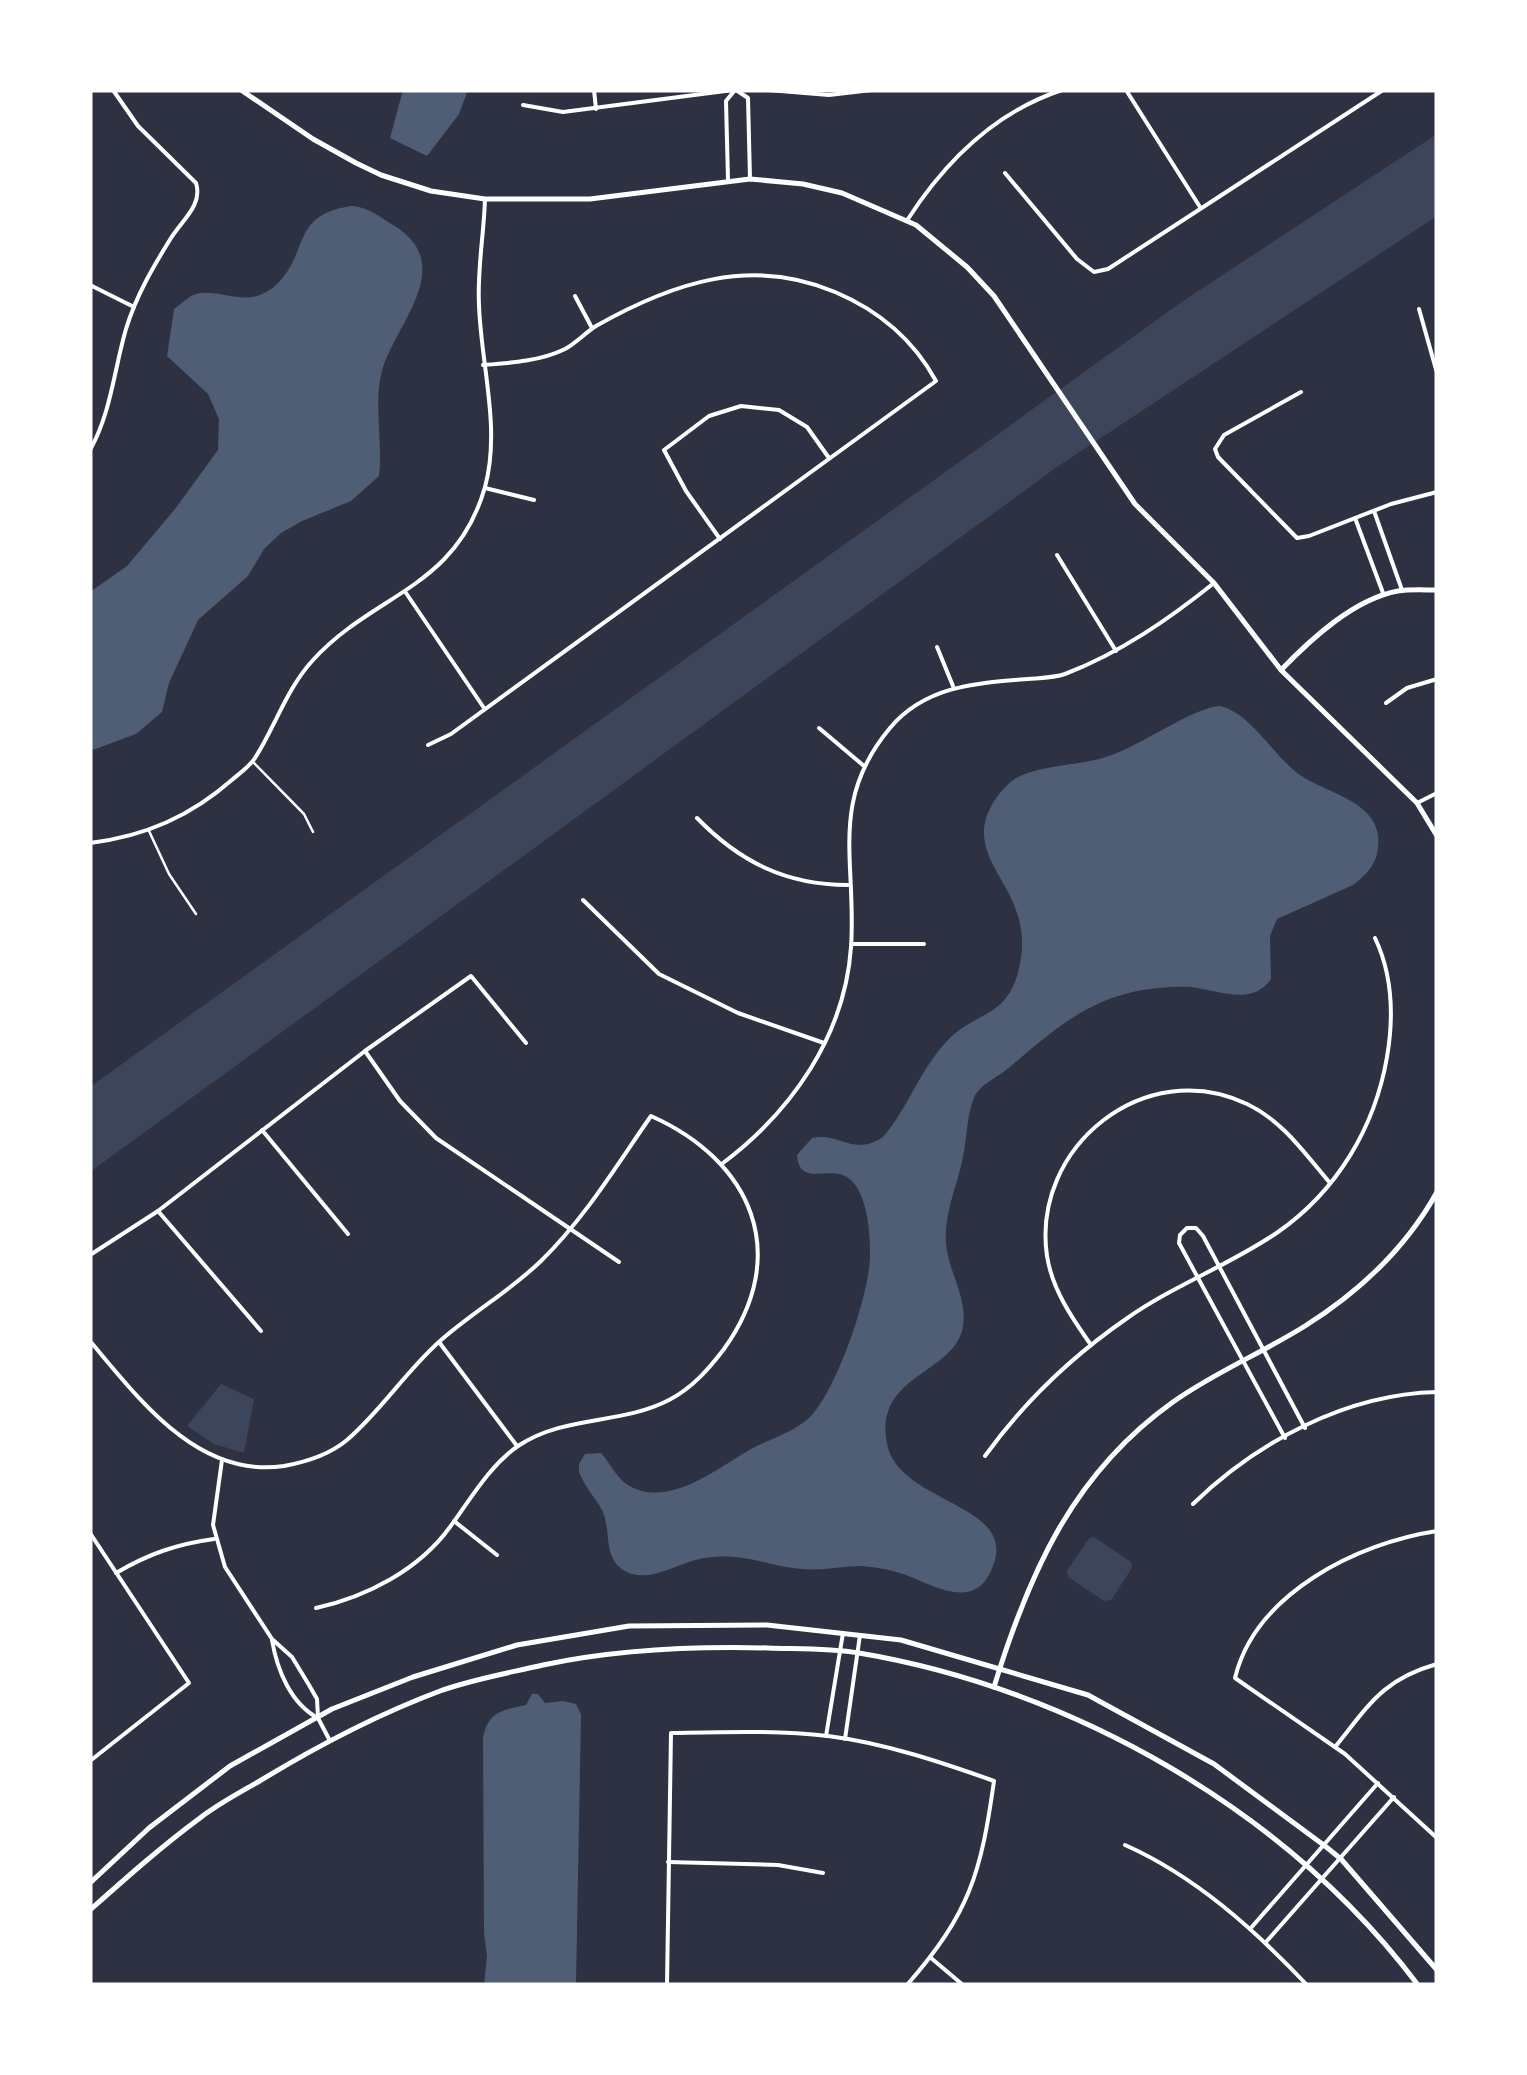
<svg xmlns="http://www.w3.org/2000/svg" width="1527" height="2075" font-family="Overpass,sans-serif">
<rect width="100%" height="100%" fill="#2d3142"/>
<g fill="#3c4559">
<path d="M1437,134v82l-380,251 -967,705v-85l1093,-786z"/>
<path d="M221,1384l33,15 -10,54 -30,-9 -27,-18z"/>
<path d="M1094,1537l37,25 1,6 -21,32 -7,1 -36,-24 -1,-6 22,-33z"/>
</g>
<g fill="#4f5d75">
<path d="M403,90h65l-9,24 -32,42 -37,-18z"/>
<path d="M352,206c16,1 28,11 41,19 68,41 -2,102 -12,150 -7,32 2,68 -2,101l-28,25 -49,20 -21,12 -17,16 -16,27 -50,44 -29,63 -7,29 -26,22 -46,17v-159l37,-26 48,-57 43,-59 1,-31 -11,-25 -41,-38 7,-47c6,-4 13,-11 19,-14 27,-10 53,17 83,-10 34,-32 14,-71 76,-79z"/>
<path d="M1220,706c29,6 52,47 76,66 27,22 88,28 82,75 -1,17 -12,28 -25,38l-76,34 -7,17 1,43c-19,28 -53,11 -80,8 -17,-1 -37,1 -54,4 -53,11 -87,42 -126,75 -12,11 -26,15 -36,29 -9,21 -8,45 -13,67 -6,26 -18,53 -16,81 2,29 24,58 16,88 -13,44 -88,45 -75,113 12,59 127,59 107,119 -16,50 -57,24 -88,12 -14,-5 -29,-8 -44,-9 -20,0 -40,5 -60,3 -36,-3 -57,-17 -97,-11 -25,3 -56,27 -80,13 -23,-13 -13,-40 -23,-61 -7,-13 -18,-24 -23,-38v-8l6,-10 16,-1c9,10 14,22 24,30 41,29 92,-15 126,-34 20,-11 43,-16 60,-33 26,-27 60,-125 59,-163 0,-22 -3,-66 -25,-77 -18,-9 -46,10 -48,-21l15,-17c28,-6 41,19 71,-1 26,-30 39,-73 69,-101 26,-23 53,-21 65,-60 6,-20 7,-40 1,-60 -11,-40 -52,-69 -25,-113 6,-10 16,-22 27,-27 27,-12 61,-10 89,-20 31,-10 85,-49 111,-50z"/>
<path d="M532,1694h6l7,9 18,-2 13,3 5,10 -5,271h-92l3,-29 -3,-23 -1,-195c5,-26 19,-28 43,-33z"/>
</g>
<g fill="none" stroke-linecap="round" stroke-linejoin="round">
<g stroke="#fff" stroke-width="2.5">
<path d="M253,762l51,52 9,18"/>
<path d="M149,831l20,43 27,40"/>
</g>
<g stroke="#fff" stroke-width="4">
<path d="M594,90l2,19"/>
<path d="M736,90l12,8 2,81"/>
<path d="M768,90l61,5 43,-5"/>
<path d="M1126,90l74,117"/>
<path d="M523,105l40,7 170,-22"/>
<path d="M1005,173l72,86 17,13 14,-3 275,-179"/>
<path d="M728,180l-2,-79 9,-11"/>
<path d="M908,219c37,-57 87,-107 154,-129"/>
<path d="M90,285l44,22"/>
<path d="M575,296l17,32"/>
<path d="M1419,309l18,64"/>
<path d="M1301,392l-77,43 -9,14 3,8 79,81 12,-2 82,-32 46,-12"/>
<path d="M90,450c21,-37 24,-80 36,-121 10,-33 27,-62 45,-91 11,-18 32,-33 25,-55l-58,-57 -25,-36"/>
<path d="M485,488l49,12"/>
<path d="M1374,511l28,79"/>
<path d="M1355,518l28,75"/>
<path d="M720,539l-34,-48 -22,-41 45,-34 32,-10 38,4 28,17 22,31"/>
<path d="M1057,555l59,96"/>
<path d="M406,593l78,115"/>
<path d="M937,647l16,39"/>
<path d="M1386,703l21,-15 30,-9"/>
<path d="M819,728l45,38"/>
<path d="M428,745l23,-11 485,-353c-23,-42 -56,-70 -101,-89 -84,-36 -163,-9 -239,34 -11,7 -20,17 -31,23 -24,12 -55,14 -82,16"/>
<path d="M1419,802l18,-9"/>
<path d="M697,818c43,44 89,67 151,67"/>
<path d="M90,843c56,-7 101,-27 143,-64 7,-6 17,-13 22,-21 20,-31 32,-70 58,-98 61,-67 143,-71 172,-173 16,-59 -4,-122 -6,-182 -2,-35 5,-71 6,-106"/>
<path d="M583,900l76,74 79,39 86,30"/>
<path d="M853,944h71"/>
<path d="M365,1051l35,50 36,37 183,124"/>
<path d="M262,1130l86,104"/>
<path d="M723,1163c69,-52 122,-128 128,-216 6,-84 -23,-145 39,-219 35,-42 86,-45 138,-49 12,-1 26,-1 37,-5 55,-21 104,-55 149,-91"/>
<path d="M158,1211l103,120"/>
<path d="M90,1255l68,-44 207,-160 106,-75 55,67"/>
<path d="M90,1341c49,58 108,138 194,125 22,-4 45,-11 63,-26 34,-29 59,-69 93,-99 33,-29 70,-50 101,-80 44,-43 75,-95 110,-145 101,45 141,138 73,233 -16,21 -32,39 -55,51 -48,25 -105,15 -151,46 -29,20 -48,54 -68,81 -31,43 -84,70 -134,81"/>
<path d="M439,1342l78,104"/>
<path d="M1091,1345c-19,-27 -39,-56 -44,-89 -16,-109 98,-201 200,-152 36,17 58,50 83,79"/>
<path d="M1285,1438l-106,-195 1,-8 7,-7h9l7,8 102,192"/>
<path d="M985,1456c39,-54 86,-99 141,-137 48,-34 104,-54 152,-87 59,-41 97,-105 109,-175 7,-41 6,-81 -12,-119"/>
<path d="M222,1460l-9,65 12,42 47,72 20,18 17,28 8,14 1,19 11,21"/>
<path d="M1193,1504c64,-62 153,-110 244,-112"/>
<path d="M454,1521l43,34"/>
<path d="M1437,1531c-80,12 -182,63 -202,147l110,76 92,84"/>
<path d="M90,1533l99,150 -99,78"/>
<path d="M116,1573c32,-19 61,-29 98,-34"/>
<path d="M272,1640c5,30 19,64 46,78"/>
<path d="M826,1736l17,-103"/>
<path d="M845,1739l15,-104"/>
<path d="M1335,1747c34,-42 48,-68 102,-83"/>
<path d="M1125,1845c70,31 130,85 182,140"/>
<path d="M668,1862l110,3 45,8"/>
<path d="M1250,1929l128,-146"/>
<path d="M1266,1942l128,-145"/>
<path d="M931,1958l32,27"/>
<path d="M667,1985l4,-252c51,-1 105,-3 157,3 56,7 113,26 166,45 -13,92 -24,132 -87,204"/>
</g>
<g stroke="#fff" stroke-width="5">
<path d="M241,90l72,49 43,24 25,12 50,16 54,8h105l160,-20 53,5 39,9 74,32 51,42 27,29 141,208 79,79 67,87 136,133 20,33"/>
<path d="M1281,670c30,-31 73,-71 117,-79 12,-2 26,-1 39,-1"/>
<path d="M994,1687c35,-114 79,-214 179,-285 42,-30 89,-49 132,-76 54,-34 101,-78 132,-134"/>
<path d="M90,1883l59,-55 81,-62 102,-57 81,-32 104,-32 112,-19 138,-1 134,15 187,55 126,69 111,82 16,13 96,111"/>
<path d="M90,1910c36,-32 72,-64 110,-92 18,-14 39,-25 58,-36 59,-36 118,-67 182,-91 33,-12 69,-18 103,-26 75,-16 149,-19 225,-17 30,1 61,0 91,5 214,36 428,158 559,332"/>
</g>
</g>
<rect width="1527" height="2075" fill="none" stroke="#ffffff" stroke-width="185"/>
</svg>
